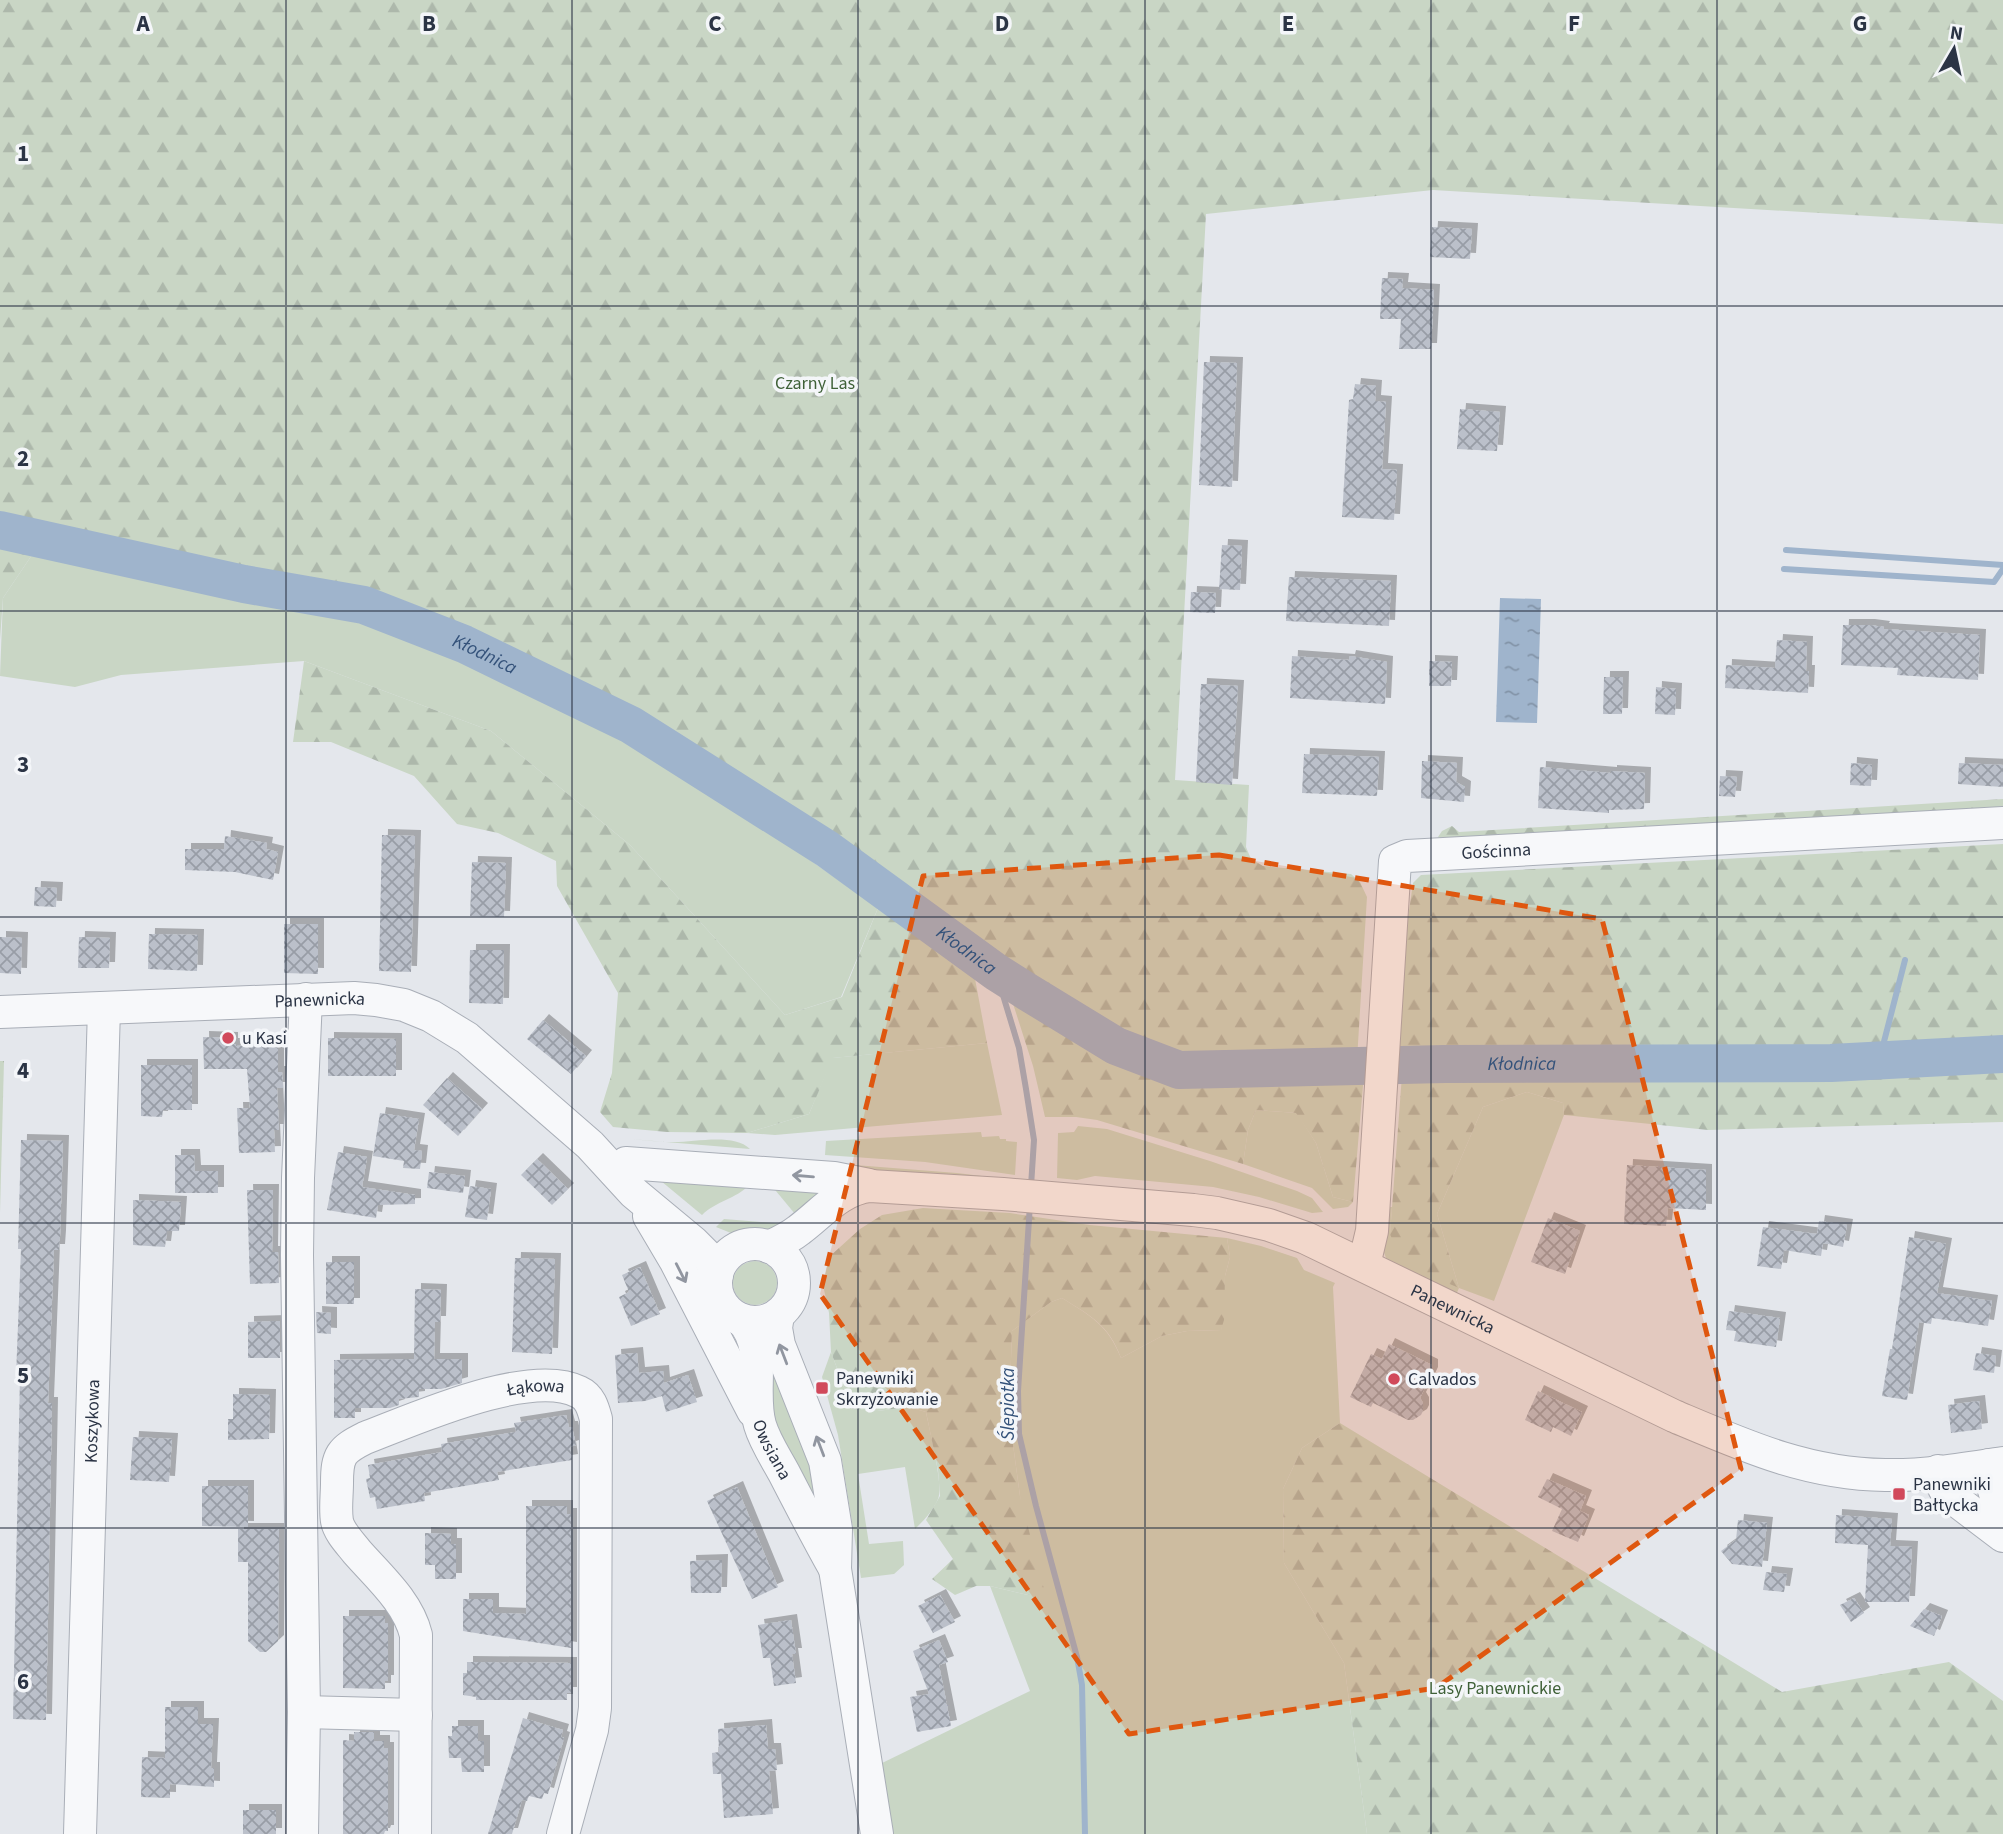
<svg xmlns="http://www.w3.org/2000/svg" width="2003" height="1834" font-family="'Source Sans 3',sans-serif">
<defs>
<pattern id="forest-firs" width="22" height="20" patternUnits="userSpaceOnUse" patternTransform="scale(1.75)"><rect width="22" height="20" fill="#c9d6c5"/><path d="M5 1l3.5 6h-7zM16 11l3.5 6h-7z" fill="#adb8ab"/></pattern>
<pattern id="water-ripples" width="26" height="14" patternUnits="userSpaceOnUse" patternTransform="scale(1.75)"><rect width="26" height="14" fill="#9fb4cc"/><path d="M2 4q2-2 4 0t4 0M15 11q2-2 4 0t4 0" fill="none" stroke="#8293a7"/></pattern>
<pattern id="building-cross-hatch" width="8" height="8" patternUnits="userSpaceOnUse" patternTransform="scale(1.75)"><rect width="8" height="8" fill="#bbc0ca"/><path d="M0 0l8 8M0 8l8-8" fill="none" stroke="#989da6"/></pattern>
<filter id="shadow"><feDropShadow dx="6" dy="-6" stdDeviation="0" flood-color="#0004"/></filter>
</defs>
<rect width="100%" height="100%" fill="#e4e7ec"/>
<g fill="#c9d6c5">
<path d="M38,546l323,65 99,41 168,80 250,176 -37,89 -56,18 -155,-170 -139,-114 -187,-70 -183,14 -46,12 -75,-11 3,-78z"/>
<path d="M987,1043l15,72 -227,20 -28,-2 62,-19 23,-56z"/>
<path d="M1527,1092l36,11 1,12 -70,186 -35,-13 -4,9 -65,-35 -4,-4 -4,-11 2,-40h8l-2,27 69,54 -22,-74 46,-107z"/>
<path d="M1256,1110l41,3 19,30 17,54 20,5 -5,5 -15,2 -21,-21 -69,-24 5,-34z"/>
<path d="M1078,1126l29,3 103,32 87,30 15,7 11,14 -11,1 -53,-16 -46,-10 -118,-11 -18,4 -20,-2 1,-45 16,-1z"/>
<path d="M981,1132l1,5 17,-1 1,3h6v2l11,1 -2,33 -90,-13 -100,-7 1,-14z"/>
<path d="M630,1139c15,1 29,3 44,3 22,0 60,-9 76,7z"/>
<path d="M778,1159l179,14 25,3 3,2 1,3 -213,-19z"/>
<path d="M661,1181l88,4c-13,14 -33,16 -47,30z"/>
<path d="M771,1185h54l-25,35z"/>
<path d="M724,1219l64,5 -19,12 -33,-1 -20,-8z"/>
<path d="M1227,1238l34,8 36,12 7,12 31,13 -2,4 7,136 -38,25 -19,41 1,74 60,100 23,171h-478l-11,-69 152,-74 -40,-105 38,9 -8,-99 -11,-81 3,-84 39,-29 11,-4c29,18 46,27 59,60l41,-22 25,-5 34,-1 4,-54 5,-19z"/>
<circle cx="755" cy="1283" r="22"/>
<path d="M763,1332l52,122 1,52 -44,-72z"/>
<path d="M831,1352l21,57 25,2 32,-4 17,5c3,17 18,73 12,87 -5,12 -14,21 -23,30l-10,-62 -47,7 11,70 34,-3 1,24 -10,9 -33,4 -23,-143 -16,-58z"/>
</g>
<g fill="url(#forest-firs)">
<path d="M0,0h2003v224l-570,-34 -227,24 -31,566 74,5 -3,62 5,12 12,7 88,8 9,8 7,15 -10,163 -176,2 -63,-23 -120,-73 -154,-113 -209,-133 -169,-82 -100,-37 -366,-78z"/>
<path d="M0,539l38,7 -35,52 -3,42z"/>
<path d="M304,661l187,70 139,114 155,170 57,-18 36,-89 95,60 14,75 -154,15 -24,56 -62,19 -80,-1 -54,-5 -13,-15 12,-39 6,-80 -61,-107 -1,-25 -58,-28 -41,-9 -43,-48 -83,-34h-38z"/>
<path d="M2003,799v13l-554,30 -11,-5 4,-6 10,-5 7,6z"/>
<path d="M2003,844v203l-176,9 -430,-2 11,-136 5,-35 8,-8z"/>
<path d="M1008,988l107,67 79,23 170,-4 -11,128 -20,-5 -17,-54 -20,-30 -40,-3 -8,20 -5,34 -146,-44 -21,-3h-31l-12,-51z"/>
<path d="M0,1061h4l-4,152z"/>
<path d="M2003,1063v59l-295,8 -144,-15 -1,-12 -36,-11 -44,15 -46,107 22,74 -58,-25 -11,-29 12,-159 443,-2z"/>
<path d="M923,1208l87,5 80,12 137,13 3,19 -5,19 -1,44 -3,10 -34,1 -25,5 -41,22c-12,-33 -30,-42 -59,-60l-11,4 -39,29 -3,84 11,81 24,93 -16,6 -38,-9h-14l-21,9 -23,-16 21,-20 -27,-39 14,-24 -2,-26 -12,-58 -17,-5 -32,4 -25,-2 -21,-57 -2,-39 -6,-28 6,-28 31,-28 22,-14z"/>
<path d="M1340,1423l442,269 167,-30 54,39v133h-636l-23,-171 -60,-100 -1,-74 19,-41z"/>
</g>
<path fill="url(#water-ripples)" d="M1500,598l41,1 -4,124 -41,-1z"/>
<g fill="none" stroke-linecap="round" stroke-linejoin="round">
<g stroke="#9fb4cc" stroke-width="6">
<path d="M1786,550l217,15"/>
<path d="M1784,569l210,13 9,-13"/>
<path d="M996,972l23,76 7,41 8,51 -3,46"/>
<path d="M1879,1061l26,-101"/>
<path d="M1030,1204l-12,187 1,43 17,72 41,151 5,28 3,149"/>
</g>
<path stroke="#9fb4cc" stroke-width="38" id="s1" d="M0,530l244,54 120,21 100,39 167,81 196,124 169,123 30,19 90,55 63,24 266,-6 386,-1 172,-9"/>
</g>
<g fill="url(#building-cross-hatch)" filter="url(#shadow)">
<path d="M1432,227l40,2 -2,30 -40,-2z"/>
<path d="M1382,278l21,1 -1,9 32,2 -3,59h-32l2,-30h-21z"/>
<path d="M1204,362l33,1 -5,124 -33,-2z"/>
<path d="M1355,384l21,2 -1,15 11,1 -4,67 15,1 -3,50 -52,-3 7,-117 4,-1z"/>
<path d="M1460,409l40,3 -3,39 -40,-2z"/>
<path d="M1222,545l20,1 -2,44 -21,-1z"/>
<path d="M1289,577l102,4 -2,45 -103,-5z"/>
<path d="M1191,592l25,1 -1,20 -25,-1z"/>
<path d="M1843,625h26l15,2 -1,2 97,6 -2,45 -81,-5 1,-7 -57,-3z"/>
<path d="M1777,640l30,2 -1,29h3l-1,22 -83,-5 1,-23 49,3z"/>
<path d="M1292,656l57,4 1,-4 37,6 -2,42 -95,-6z"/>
<path d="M1429,661l23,1 -1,24h-22z"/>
<path d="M1604,677h19l-1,37h-19z"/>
<path d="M1201,684l37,2 -6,99 -36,-3z"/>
<path d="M1656,687l20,2 -1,26 -20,-1z"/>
<path d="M1304,754l75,3 -2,39 -75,-3z"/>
<path d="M1422,761l35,2 -1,19 9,5 -1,15 -43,-4z"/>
<path d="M1851,763l21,2 -1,21 -21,-1z"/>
<path d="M1959,763l44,2v22l-45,-3z"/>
<path d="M1540,767l71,6v-2l34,2 -1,36 -35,1v3l-71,-5z"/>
<path d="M1720,776l17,1 -2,20 -16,-1z"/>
<path d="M382,835l33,1 -4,136 -32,-1z"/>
<path d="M225,836l42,7 -1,6 12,3 -5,28 -38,-8 -50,-2v-21h39z"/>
<path d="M472,862l34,1 -2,54 -34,-1z"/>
<path d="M35,887l22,1 -1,19 -22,-1z"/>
<path d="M284,924h34v50l-34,-1z"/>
<path d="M149,934l49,1 -1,36 -49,-2z"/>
<path d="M0,937l22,1 -1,36 -21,-1z"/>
<path d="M79,937l31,1 -1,30h-31z"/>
<path d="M470,950h34l-1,54 -34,-1z"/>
<path d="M543,1020l43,36 -15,18 -44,-35z"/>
<path d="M203,1037l29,1v6h4v2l42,-1v27h4l1,16h-6l2,42h-5l1,22 -36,1 -2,-45h13l-3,-39h-43z"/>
<path d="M328,1038l68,1v37h-68z"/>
<path d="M141,1065h51v45h-29l-1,7 -21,-1z"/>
<path d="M447,1078l35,31 -24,27 -35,-31z"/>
<path d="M380,1113l39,6 -5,31 8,1 -2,18 -17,-1 1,-7 -31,-5z"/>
<path d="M21,1140l42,1 -3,95 -1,14h-5l-6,153h4l-6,317 -33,-1 7,-343h-4l5,-127h-3z"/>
<path d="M338,1152l29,5 -5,30 53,8v9l-37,1 -2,13 -49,-8z"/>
<path d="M175,1155h19l1,16h23v22h-43z"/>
<path d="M537,1159l31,30 -16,16 -31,-30z"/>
<path d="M1627,1165l79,5v40l-38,-2 -2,18 -42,-2z"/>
<path d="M429,1172l36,4 -2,17 -36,-5z"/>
<path d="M470,1186l21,3 -4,31 -22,-3z"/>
<path d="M247,1190h26l-1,62h6l1,31 -29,1z"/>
<path d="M133,1200l48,2 -2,29h-12l-2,16 -32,-2z"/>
<path d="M1548,1218l32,13 -15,43 -34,-12z"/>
<path d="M1819,1221l28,4 -4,22 -20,-4 -2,13 -37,-6 -3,19 -24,-3 6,-39 54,7z"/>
<path d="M1909,1237l37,7 -9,49 55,8 -4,25 -56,-8 -1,6 -12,-2 -12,78 -25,-4 8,-47h2z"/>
<path d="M515,1258l40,1 -3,95 -40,-2z"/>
<rect x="326" y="1262" width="28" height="42"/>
<path d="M640,1267l20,47 -29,12 -12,-29 10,-5 -7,-17z"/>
<path d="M415,1289l26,1 -1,32h-5l-1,37h28v24l-21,6h-22v8l-20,2v6l-9,3h-35v10h-21v-58l80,-1z"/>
<path d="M1729,1311l51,7 -4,29 -42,-6 2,-10 -10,-1z"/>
<path d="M316,1312l15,1v21l-14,-1z"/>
<path d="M280,1321v37h-32v-36z"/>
<path d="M1389,1344l43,21v8l-12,25 3,5v8l-2,4 -8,5h-5l-35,-17 -2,4 -21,-10 21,-43 11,5z"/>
<path d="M637,1353l2,20 24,-2 1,12 24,-8 9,27 -31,10 -4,-16 -17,5 -27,2 -3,-48z"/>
<path d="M1976,1353l20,3 -2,17 -21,-3z"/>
<path d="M1538,1391l44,21 -11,24 -18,-9 -2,5 -26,-12z"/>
<path d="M233,1394l37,1 -1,44 -41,1v-21h5z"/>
<path d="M1979,1401l3,28 -31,4 -3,-28z"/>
<path d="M566,1415l3,12h3l4,18 -6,2 2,13 -75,12 2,8 -75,13 1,8 -48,8 -2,-12 -5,1 -4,-19 4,-1 -2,-13 74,-13 -1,-8 75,-12 -2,-9z"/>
<path d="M133,1437l39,2 -3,43 -39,-2z"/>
<path d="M1547,1479l39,17 -6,15 9,4 -11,27 -26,-11 10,-22 -24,-12z"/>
<path d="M202,1486h46v41l-46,-1z"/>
<path d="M737,1487l41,100 -26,12 -45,-98z"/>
<path d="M526,1506h41v8h4v134l-108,-17v-32h30v14l33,1z"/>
<path d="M1836,1515l56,4 -2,27 22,1 -3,55h-44l3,-57 -33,-2z"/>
<path d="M1738,1520l29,3 -5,44 -30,-3 -11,-13 15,-11z"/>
<path d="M238,1529h41l-1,112 -12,11h-6l-12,-11v-79h-10z"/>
<path d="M425,1533l26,1v10h5v35h-21v-14h-10z"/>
<path d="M722,1560l-1,33h-30l-1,-32z"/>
<path d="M1766,1572l21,2 -3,18 -21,-2z"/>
<path d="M940,1595l15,27 -22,11 -15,-27z"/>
<path d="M1854,1598l10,15 -13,9 -11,-17z"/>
<path d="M1924,1609l18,7 -8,20 -24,-10z"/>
<path d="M343,1616h42v7h3v58h-3v8l-42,-1z"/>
<path d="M791,1620l5,34h-4l4,29 -22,3 -4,-28h-7l-5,-33z"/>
<path d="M939,1640l9,22 -9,3 12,61 -34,6 -7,-35 19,-3 -16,-43z"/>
<path d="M467,1662l104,1v30h-4v7h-91v-3l-13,-2v-22h4z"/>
<path d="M165,1707h33v17h15l-2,44h3v19l-44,-3v14l-29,-1 1,-40 23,1z"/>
<path d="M523,1718l40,12 -2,7 3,1 -16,56 -4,-1 -2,6 -13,-3 -2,5 -5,-1 -10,34h-24z"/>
<path d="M766,1725l2,24h7l2,21 -8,1 4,43 -49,4 -3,-44h-8l-1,-21 7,-1 -1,-23z"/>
<path d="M452,1726h26v15h6v31h-22l-1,-14h-12l-1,-22h4z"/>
<path d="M354,1732h20v9h10v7h4v83h-3l-1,3h-41v-94l11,1z"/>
<rect x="243" y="1810" width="33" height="24"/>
</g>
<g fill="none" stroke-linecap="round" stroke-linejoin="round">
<defs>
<g id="minor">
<path id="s2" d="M0,1012l354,-14 22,2 28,5 27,11 36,22 123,107 44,48 59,49 17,17 7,16"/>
<path d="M626,1163l208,15 35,7"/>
<path d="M649,1216l26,44 78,151"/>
<circle cx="755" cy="1283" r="39"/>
<path id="s3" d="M769,1247c11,-5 20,-9 30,-17 23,-17 40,-40 71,-44l133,8 190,16 24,3 52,12 37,13 368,178c71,30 133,58 211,59 39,1 80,-6 118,-12"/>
<path id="s4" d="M1364,1265l8,-34 23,-370 12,-5 596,-33"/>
<path d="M778,1315l-2,13 3,17 46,116 11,68 -1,40 42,265"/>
<path id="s5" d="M742,1320c26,28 8,71 18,105 5,17 16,33 24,48 17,33 33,64 51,96"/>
<path d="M1989,1465l4,22 10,32"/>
<path d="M1938,1471l6,17 5,7 54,41"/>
<path d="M304,1712l112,3"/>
<path id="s6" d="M80,1834l24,-826"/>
<path d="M302,1834l2,-122 -7,-457 1,-77 8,-179"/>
<path id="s7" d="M415,1834l1,-199c-8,-33 -37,-58 -59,-83 -7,-9 -18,-20 -20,-31 -2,-12 0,-26 0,-38 0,-28 4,-33 28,-45 50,-19 165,-71 214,-46 11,5 14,16 17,27l-1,289 -3,22 -29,104"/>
</g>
</defs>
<use href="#minor" stroke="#a9aeb7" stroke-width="34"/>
<use href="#minor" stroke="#f7f8fa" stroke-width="32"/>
</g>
<defs><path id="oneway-shaft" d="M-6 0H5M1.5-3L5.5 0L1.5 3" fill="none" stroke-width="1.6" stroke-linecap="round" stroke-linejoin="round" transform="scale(1.75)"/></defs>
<g stroke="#9196a0">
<use href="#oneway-shaft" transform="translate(803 1176) rotate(-175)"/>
<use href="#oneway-shaft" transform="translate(681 1273) rotate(63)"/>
<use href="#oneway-shaft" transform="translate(783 1354) rotate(-111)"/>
<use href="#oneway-shaft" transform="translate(820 1446) rotate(-111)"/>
</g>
<path fill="#df570f" fill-opacity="0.2" stroke="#df570f" stroke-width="5" stroke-dasharray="14 9" stroke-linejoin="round" d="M1219,855l383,64 139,550 -305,219 -307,46 -309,-440 103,-418z"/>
<path fill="none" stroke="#2b3445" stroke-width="2" stroke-opacity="0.55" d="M286,0v1834M572,0v1834M858,0v1834M1145,0v1834M1431,0v1834M1717,0v1834M0,306h2003M0,611h2003M0,917h2003M0,1223h2003M0,1528h2003"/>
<g fill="#d1495b" stroke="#f4f6f9" stroke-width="2.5">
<circle cx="228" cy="1038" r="7"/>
<circle cx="1394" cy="1379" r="7"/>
<rect x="815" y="1381" width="14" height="14" rx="3.5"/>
<rect x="1892" y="1487" width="14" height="14" rx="3.5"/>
</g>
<g text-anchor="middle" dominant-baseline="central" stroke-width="7" stroke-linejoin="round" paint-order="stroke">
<g font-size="18" fill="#3f6138" stroke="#f4f6f9">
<text x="815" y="383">Czarny Las</text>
<text x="1495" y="1688">Lasy Panewnickie</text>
</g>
<g font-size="18" fill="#2b3445" stroke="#f4f6f9">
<text stroke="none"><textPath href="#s4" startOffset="508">Gościnna</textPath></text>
<text stroke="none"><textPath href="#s2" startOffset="320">Panewnicka</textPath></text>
<text stroke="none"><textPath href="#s3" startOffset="723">Panewnicka</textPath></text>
<text stroke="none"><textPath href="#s7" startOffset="614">Łąkowa</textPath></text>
<text stroke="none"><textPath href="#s6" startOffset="413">Koszykowa</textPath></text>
<text stroke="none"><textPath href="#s5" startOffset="136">Owsiana</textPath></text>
</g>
<g font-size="18" fill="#2b3445" stroke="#f4f6f9" text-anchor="start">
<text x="242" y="1038">u Kasi</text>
<text x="836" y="1378">Panewniki<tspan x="836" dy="21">Skrzyżowanie</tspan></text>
<text x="1408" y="1379">Calvados</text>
<text x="1913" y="1484">Panewniki<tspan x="1913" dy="21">Bałtycka</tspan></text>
</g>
<g font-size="19" font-style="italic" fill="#34527a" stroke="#f4f6f9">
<text stroke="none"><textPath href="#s1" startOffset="502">Kłodnica</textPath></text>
<text stroke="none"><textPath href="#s1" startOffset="1069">Kłodnica</textPath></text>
<text stroke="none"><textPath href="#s1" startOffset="1657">Kłodnica</textPath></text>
<text transform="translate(1008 1404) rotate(-90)">Ślepiotka</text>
</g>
</g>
<g font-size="23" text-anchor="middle" font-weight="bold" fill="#2b3445" stroke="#f4f6f9" stroke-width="7" stroke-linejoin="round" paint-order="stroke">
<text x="143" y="31">A</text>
<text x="429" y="31">B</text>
<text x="715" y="31">C</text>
<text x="1002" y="31">D</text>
<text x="1288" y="31">E</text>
<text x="1574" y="31">F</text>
<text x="1860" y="31">G</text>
<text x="23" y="161">1</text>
<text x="23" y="466">2</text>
<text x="23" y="772">3</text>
<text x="23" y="1078">4</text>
<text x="23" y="1383">5</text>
<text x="23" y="1689">6</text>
</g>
<g transform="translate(1954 49) rotate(9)" stroke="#f4f6f9" stroke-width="5" paint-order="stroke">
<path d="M0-5L12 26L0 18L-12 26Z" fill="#2b3445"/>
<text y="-10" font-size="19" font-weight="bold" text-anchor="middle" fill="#2b3445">N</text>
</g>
</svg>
